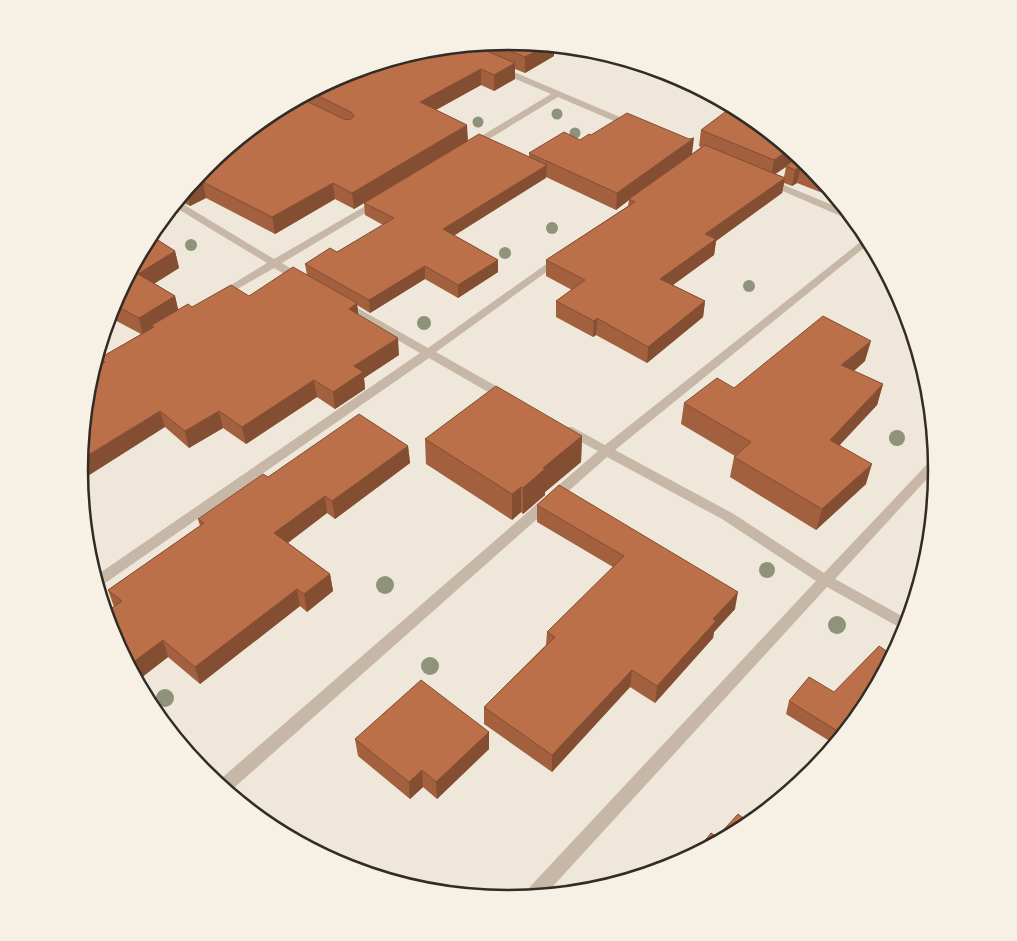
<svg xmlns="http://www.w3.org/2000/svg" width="1017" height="941" font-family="Commissioner,sans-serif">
<rect width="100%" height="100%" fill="#efe7d9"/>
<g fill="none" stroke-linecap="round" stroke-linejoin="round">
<g fill="#c6b7a6" fill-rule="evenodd">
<path d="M500,66l134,57 2,2 -2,2h-6l-70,-30 -84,51h-6v-4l83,-50 -54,-23 -1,-2z"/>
<path d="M767,178l82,34 7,9 -6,-1 -86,-37v-4z"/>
<path d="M379,198l5,3 -2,2 -100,60 22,14 1,2 -1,2h-8l-22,-13 -54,31 -4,-1 -1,-2 1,-2 51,-31 -94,-57 5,-5 96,58z"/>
<path d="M868,236l3,6 -256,208 117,63 92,60 109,-115 3,-1 1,11 -102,111 74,41 -3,11 -79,-44 -283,309 -20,2 2,-7 290,-310 -94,-62 -115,-62 -379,336 -12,-10 382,-332 -34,-18 -2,-3 2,-3h8l33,18z"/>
<path d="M559,255l4,1 1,2 -1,2 -127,92 74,42 2,3 -2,3h-8l-73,-42 -331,230 -4,-11 326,-224 -81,-47 -1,-2 1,-2h8l81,46z"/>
</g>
</g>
<g fill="#8e937a">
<circle cx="557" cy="114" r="5.5"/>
<circle cx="478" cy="122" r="5.5"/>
<circle cx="575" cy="133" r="5.5"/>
<circle cx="552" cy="228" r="6"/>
<circle cx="191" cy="245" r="6"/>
<circle cx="505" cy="253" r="6"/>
<circle cx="749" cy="286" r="6"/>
<circle cx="424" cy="323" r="7"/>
<circle cx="897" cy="438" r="8"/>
<circle cx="767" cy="570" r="8"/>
<circle cx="385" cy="585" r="9"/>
<circle cx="837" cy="625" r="9"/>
<circle cx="430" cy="666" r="9"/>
<circle cx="165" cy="698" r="9"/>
</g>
<g fill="#a2603f" fill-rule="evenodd">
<path d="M508,41l46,15 -29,17 -10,-4v10l-21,12 -13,-6 -45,25 32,31 61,16v-4l51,-13 11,-5 101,19 9,-7 -2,-1 2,-16 111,37 26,32 -41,-16 -5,3 -8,-3 -2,10 -66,48 -2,14 -41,30 32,16 -2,16 -56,46 -51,-28 -3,2 -37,-20v-16l16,-11 -26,-14v-16l82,-54 1,-6 -13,10 -70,-33 -92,58 44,25v12l-40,26 -33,-19 -55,34 -13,-8 1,9 41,41 -35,23 1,11 -30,20 -18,-12 -71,47 -23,-16 -34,20 -24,-21 -63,-63 -2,-6 41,-24 -32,-17 3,-11 38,-71 25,16 4,17 -25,15 21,13 3,14 71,-14 58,-21 -2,-11 32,-12 46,-27 -18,-10 -1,-12 -10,6 -19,-10 -60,35 -69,-36 -16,8 -12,-6 27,-33 65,-54 74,-39 81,-25zM786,167l-2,10 -9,-3z"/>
<path d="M645,66l28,8 10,5 -5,4 -33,-13z"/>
<path d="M912,330l6,20 -10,-5z"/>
<path d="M865,361l-11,10 29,13 -6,21 -37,40 26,39 -50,46 -86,-53 4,-20 1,-1 -54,-32 3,-21 50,-15z"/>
<path d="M582,436l-1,26 -36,30v3l-22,19 -2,-2 -9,8 -86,-56 -1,-25z"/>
<path d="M408,446l2,17 -75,56 -8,-6 -39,30 42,31 3,17 -26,21 -7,-6 -100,78 -32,-27 -31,24 -25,-47 2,-27 -6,-17 92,-64 -2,-7 70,-42z"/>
<path d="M537,505l198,104 -21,23 -1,6 -58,65 -25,-16 -78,85 -68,-48v-17l62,-62 1,-13 66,-65 -76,-45z"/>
<path d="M928,558l-9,30 -4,-2 6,-18z"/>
<path d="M789,701l76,8 -29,36 -50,-31z"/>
<path d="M489,732v17l-52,50 -14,-12 -13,12 -52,-43 -3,-17z"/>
</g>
<g fill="#844e33">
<path d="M547,45l7,1v10l-29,17v-16z"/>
<path d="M515,63v16l-21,12v-16z"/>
<path d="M481,69v16l-60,33 -1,-16z"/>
<path d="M678,77l5,2 -5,4z"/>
<path d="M467,125l1,16 -114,68 -2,-16z"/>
<path d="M694,138l-2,16 -63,45v1l-13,10 1,-17z"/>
<path d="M790,149l10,8 -29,20 3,-17z"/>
<path d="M547,165l-1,13 -102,64 -1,-13z"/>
<path d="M801,166l-4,17 -5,3 3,-16z"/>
<path d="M785,178l-3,15 -66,48 -2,14 -55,40 1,-16 45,-45z"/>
<path d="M203,182l3,16 -16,8 -3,-16z"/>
<path d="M333,183l2,16 -60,35 -3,-17z"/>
<path d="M177,201l2,11 -20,11z"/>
<path d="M175,251l4,17 -36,23 -5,-17z"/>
<path d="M498,260v12l-40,26v-13z"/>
<path d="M425,266v13l-55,34 -1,-13z"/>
<path d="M175,296l4,17 -27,12 1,4 -10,6 -4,-17z"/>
<path d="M705,301l-2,16 -56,46 1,-16z"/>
<path d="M357,303l2,17 -10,-11z"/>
<path d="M597,318l-1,17 -3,2 1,-16z"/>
<path d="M398,338l1,17 -35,23 1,11 -30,20 -2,-17 21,-26z"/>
<path d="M871,341l-6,20 -29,25 5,-21z"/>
<path d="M314,380l3,17 -71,47 -4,-17z"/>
<path d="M883,384l-6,21 -52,55 5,-20z"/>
<path d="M160,411l5,16 -85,54 -1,-11 1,-10z"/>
<path d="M219,411l4,17 -34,20 -4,-17z"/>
<path d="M582,436l-1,26 -36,30v3l-22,19v-26l20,-20z"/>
<path d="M408,446l2,17 -75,56 -3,-18z"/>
<path d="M872,464l-6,20 -50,46 6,-21z"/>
<path d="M521,487v25l-9,8v-26z"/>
<path d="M325,496l2,17 -49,37 -4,-17z"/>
<path d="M330,574l3,17 -26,21 -3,-18z"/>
<path d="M297,589l3,17 -100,78 -5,-17z"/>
<path d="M738,592l-3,17 -21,23 -1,6 -58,65 2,-17 56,-67z"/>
<path d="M163,640l5,17 -31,24 -9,-15z"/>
<path d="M632,670l-2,17 -78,85v-17z"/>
<path d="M489,732v17l-52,50 -1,-17z"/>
<path d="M422,770l1,17 -13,12 -1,-17z"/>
</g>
<g fill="#bc7049" stroke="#844e33">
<path d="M508,41l39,4 -22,12 -34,-14z"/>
<path d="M472,45l43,18 -21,12 -13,-6 -61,33 47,23 -115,68 -19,-10 -61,34 -69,-35 -17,8 19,-23 65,-54 30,-15 44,21 6,1 4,-4 -3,-4 -41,-20 34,-18 81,-25z"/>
<path d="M733,106l14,8 43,35 -16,11 -73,-30z"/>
<path d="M627,113l62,26 5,-1 -77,55 -88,-40 35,-21 16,8 9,-6 2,1z"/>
<path d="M479,134l68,31 -104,64 55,31 -40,25 -33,-19 -56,34 -64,-36 25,-16 7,4 57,-34 -30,-15z"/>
<path d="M705,145l80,33 -80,56 11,5 -56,40 45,22 -57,46 -51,-29 -3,3 -38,-20 29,-21 -39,-20 89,-58 -6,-3z"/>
<path d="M799,156l13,11 4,5 -15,-6 -6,4 -9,-4z"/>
<path d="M150,235l25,16 -37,23 37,22 -36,22 -26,-14z"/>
<path d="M293,267l64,36 -8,6 49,29 -44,28 9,6 -30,20 -19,-12 -72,47 -23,-16 -34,20 -25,-20 -80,49 8,-74 5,-17 12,-7 -5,-4 54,-31 -2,-2 36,-21 4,3 39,-22 18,11z"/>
<path d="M823,316l48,25 -30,24 42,19 -53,56 42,24 -50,45 -88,-52 17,-15 -67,-39 33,-25 17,10z"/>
<path d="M496,386l86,50 -39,32 2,1 -22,19 -2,-1 -9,7 -87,-55z"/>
<path d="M359,414l49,32 -76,55 -7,-5 -51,37 56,41 -26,20 -7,-5 -102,78 -32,-27 -35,26 -16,-32 -7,-21 17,-12 -14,-11 96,-67 -6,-4 65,-45 5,3z"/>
<path d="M559,485l179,107 -25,27 3,2 -59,65 -25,-16 -80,85 -68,-48 71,-70 -8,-5 77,-76 -87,-51z"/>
<path d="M928,558l-3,12 -4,-2z"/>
<path d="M879,646l15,10 -29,53 -21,26 -55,-34 20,-24 25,15z"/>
<path d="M421,680l68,52 -53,50 -14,-12 -13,12 -54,-43z"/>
<path d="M222,782l54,49 -6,-4 -51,-42z"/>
<path d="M738,814l13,10 -4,4 -55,29 19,-24 6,4z"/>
</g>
<path d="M0 0H1017V941H0ZM88 470a420 420 0 1 1 840 0a420 420 0 1 1-840 0Z" fill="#f7f0e5" fill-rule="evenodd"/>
<path fill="none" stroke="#322b26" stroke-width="2.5" d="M88 470a420 420 0 1 1 840 0a420 420 0 1 1-840 0Z"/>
</svg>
